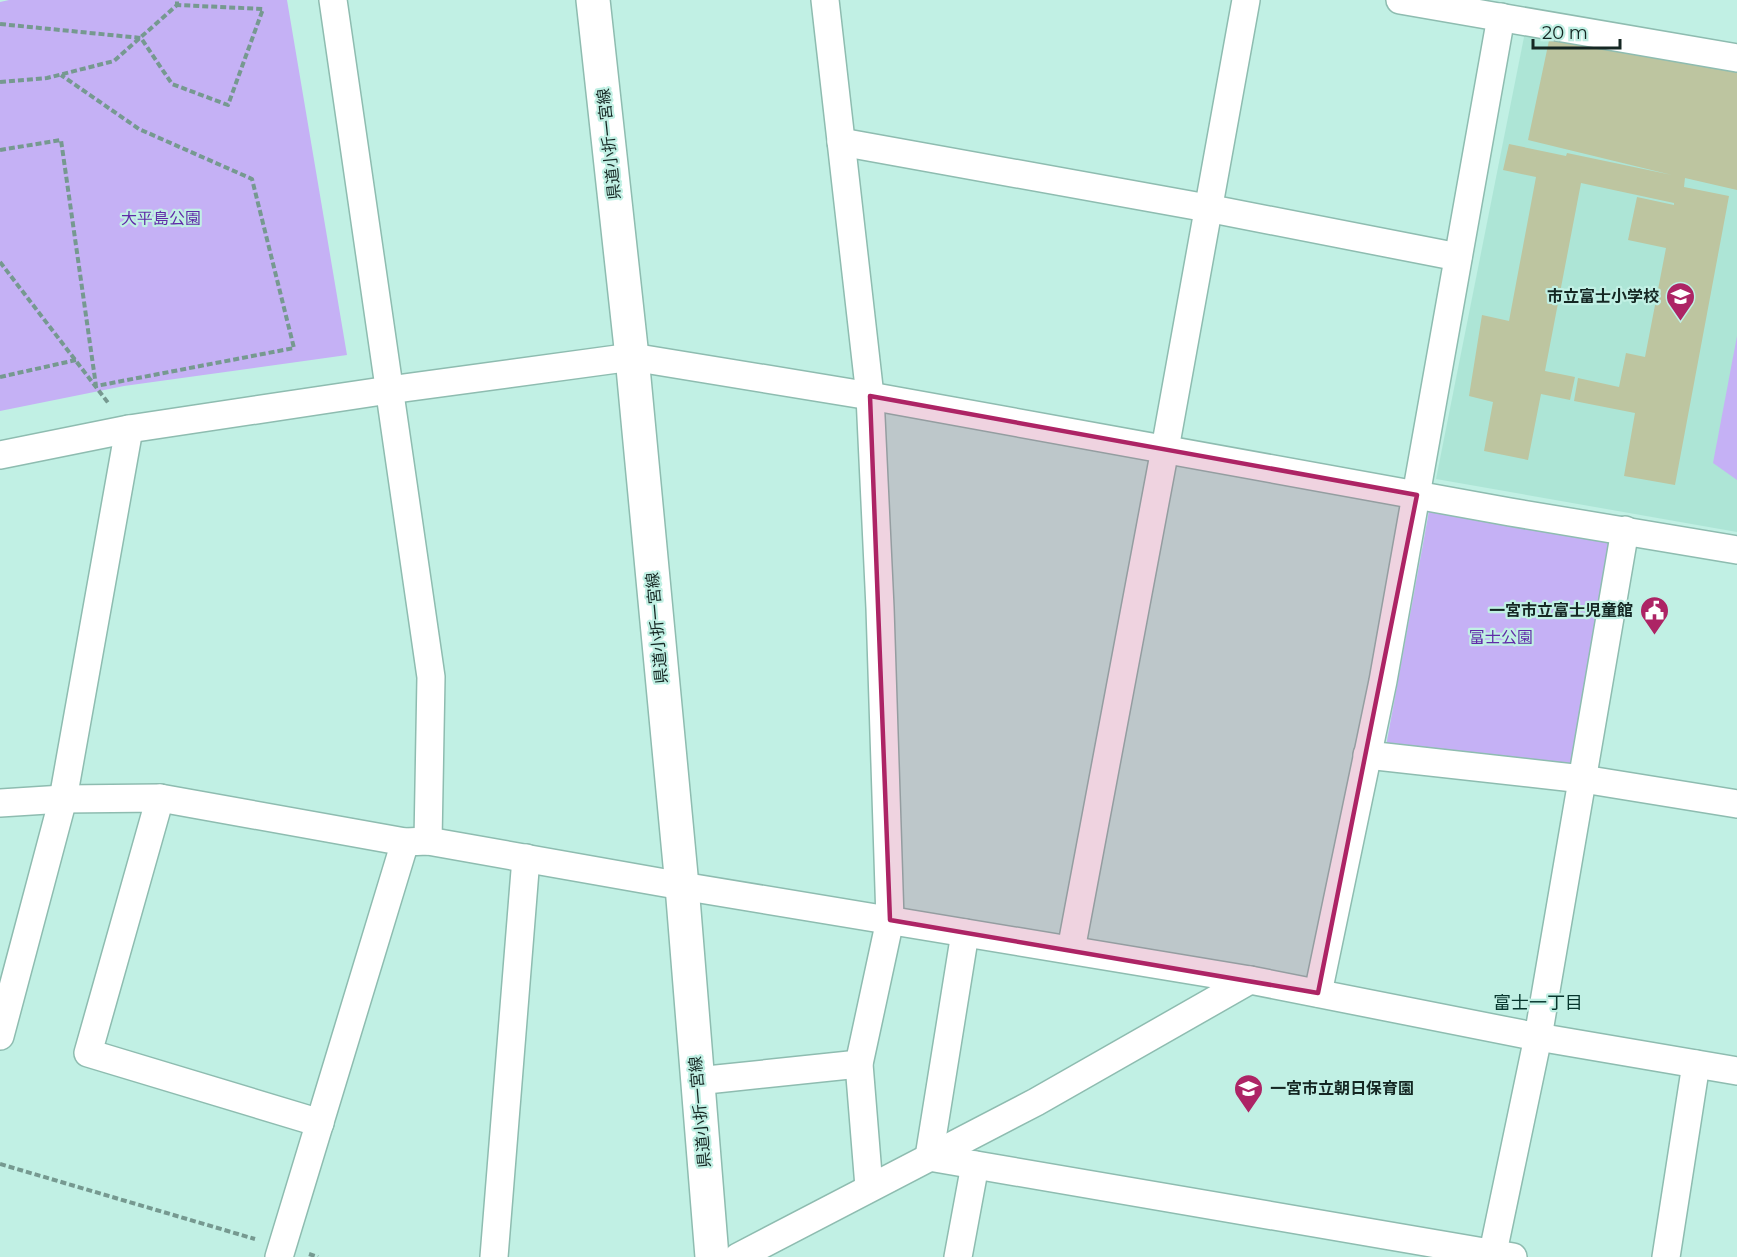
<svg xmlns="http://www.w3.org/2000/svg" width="1737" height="1257" font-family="Montserrat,'Noto Sans JP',sans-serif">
<rect width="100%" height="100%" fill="#c1f0e4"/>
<path fill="#ade5d6" d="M1526,27l211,36v469l-301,-53z"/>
<g fill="#c5b1f5">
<path d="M9,0h278l60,355 -223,31 -124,25v-409z"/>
<path d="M1737,336v144l-24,-17z"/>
<path d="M1429,511l184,31 -42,223 -185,-19z"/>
</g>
<path fill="#bdc5a0" d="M1551,31l186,39v120l-52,-12 -1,9 45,9 -54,289 -51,-9 11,-63 -61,-12 4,-23 41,9 7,-34 19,4 21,-109 -38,-8 9,-43 37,8v-2l-93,-20 -36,188 30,6 -5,23 -29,-6 -13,66 -44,-9 9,-49 -24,-6 13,-81 27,6 27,-144 -33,-7 6,-26 57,12 1,-3 105,22 -144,-35z"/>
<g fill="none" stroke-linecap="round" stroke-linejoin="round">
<defs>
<g id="minor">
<path d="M333,0l98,677 -3,164"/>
<path d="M825,0l45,396 10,212 10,312 -31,144 10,123"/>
<path d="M1400,0l337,58"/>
<path d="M841,142l366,66 251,49"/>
<path d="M0,455l129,-26 260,-39 243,-33 238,39 640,116 227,38"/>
<path d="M1367,755l216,24 154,25"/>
<path d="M160,798l-72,255 232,70"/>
<path d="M0,803l63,-4 97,-1 245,44 23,-1 254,45 568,94 288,57 199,34"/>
<path d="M965,933l-36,224 584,100"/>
<path d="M1071,950l94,-501 81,-449"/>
<path d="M1318,993l65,-312 118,-664"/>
<path d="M0,1036l63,-237 66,-370"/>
<path d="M697,1081l162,-17"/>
<path d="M279,1257l126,-415"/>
<path d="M494,1257l32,-399"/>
<path d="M738,1257l298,-155 214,-122"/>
<path d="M958,1257l17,-92"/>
<path d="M1492,1257l46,-220 87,-507"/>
<path d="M1666,1257l30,-193"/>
</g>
<path id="secondary" d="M593,0l39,357 50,529 30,371"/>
</defs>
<use href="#minor" stroke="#8ebcb0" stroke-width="30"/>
<use href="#secondary" stroke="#8ebcb0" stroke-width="36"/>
<g stroke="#769990" stroke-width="4" stroke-dasharray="6 3" stroke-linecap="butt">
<path d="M0,24l141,14 31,46 56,21 35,-96 -86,-4"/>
<path d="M0,82l47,-4 67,-17 63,-56v-5"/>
<path d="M0,150l61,-10 35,246 198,-38 -42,-169 -113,-50 -78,-54"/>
<path d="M0,262l109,142"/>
<path d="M0,377l76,-17"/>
<path d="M0,1164l255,75"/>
<path d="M309,1254l9,3"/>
</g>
<use href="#minor" stroke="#fff" stroke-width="27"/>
<use href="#secondary" stroke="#fff" stroke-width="33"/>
</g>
<path fill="#ad2465" fill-opacity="0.2" stroke="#ad2465" stroke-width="4.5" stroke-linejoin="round" d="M870,396l547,99 -99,498 -428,-73z"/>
<defs>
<symbol id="school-pin" viewBox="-11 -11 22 30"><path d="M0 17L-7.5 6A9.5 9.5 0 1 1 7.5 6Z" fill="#ad2465" stroke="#c1f0e4"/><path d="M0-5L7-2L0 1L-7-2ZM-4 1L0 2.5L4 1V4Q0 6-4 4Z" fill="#fff"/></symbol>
<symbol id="civic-pin" viewBox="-11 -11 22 30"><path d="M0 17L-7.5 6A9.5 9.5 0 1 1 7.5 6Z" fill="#ad2465" stroke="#c1f0e4"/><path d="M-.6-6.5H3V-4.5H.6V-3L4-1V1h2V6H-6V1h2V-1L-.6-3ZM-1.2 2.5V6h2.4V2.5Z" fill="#fff"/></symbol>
</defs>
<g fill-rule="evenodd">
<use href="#school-pin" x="1664" y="280" width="33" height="45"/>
<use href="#civic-pin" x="1638" y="594" width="33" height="45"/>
<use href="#school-pin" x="1232" y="1072" width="33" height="45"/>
</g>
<g text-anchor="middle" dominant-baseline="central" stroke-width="4.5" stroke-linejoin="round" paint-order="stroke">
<g font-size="16" fill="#152723" stroke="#c1f0e4">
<text transform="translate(609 144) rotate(-96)">県道小折一宮線</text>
<text transform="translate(657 628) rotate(-95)">県道小折一宮線</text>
<text transform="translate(700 1112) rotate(-95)">県道小折一宮線</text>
</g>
<g font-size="16" fill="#602ba8" stroke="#c1f0e4">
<text x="161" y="218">大平島公園</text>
<text x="1501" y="637">富士公園</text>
</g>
<g font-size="16" font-weight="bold" fill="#152723" stroke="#c1f0e4" text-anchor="end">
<text x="1659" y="296">市立富士小学校</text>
<text x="1633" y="610">一宮市立富士児童館</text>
<text x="1270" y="1088" text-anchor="start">一宮市立朝日保育園</text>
</g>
<g font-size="18" fill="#07362d" stroke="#c1f0e4">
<text x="1538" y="1003">富士一丁目</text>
</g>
</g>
<path d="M1533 39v9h87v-9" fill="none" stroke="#152723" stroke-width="3"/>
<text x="1542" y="39" font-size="18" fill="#152723" stroke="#c1f0e4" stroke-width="4.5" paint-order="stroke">20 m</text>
</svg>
